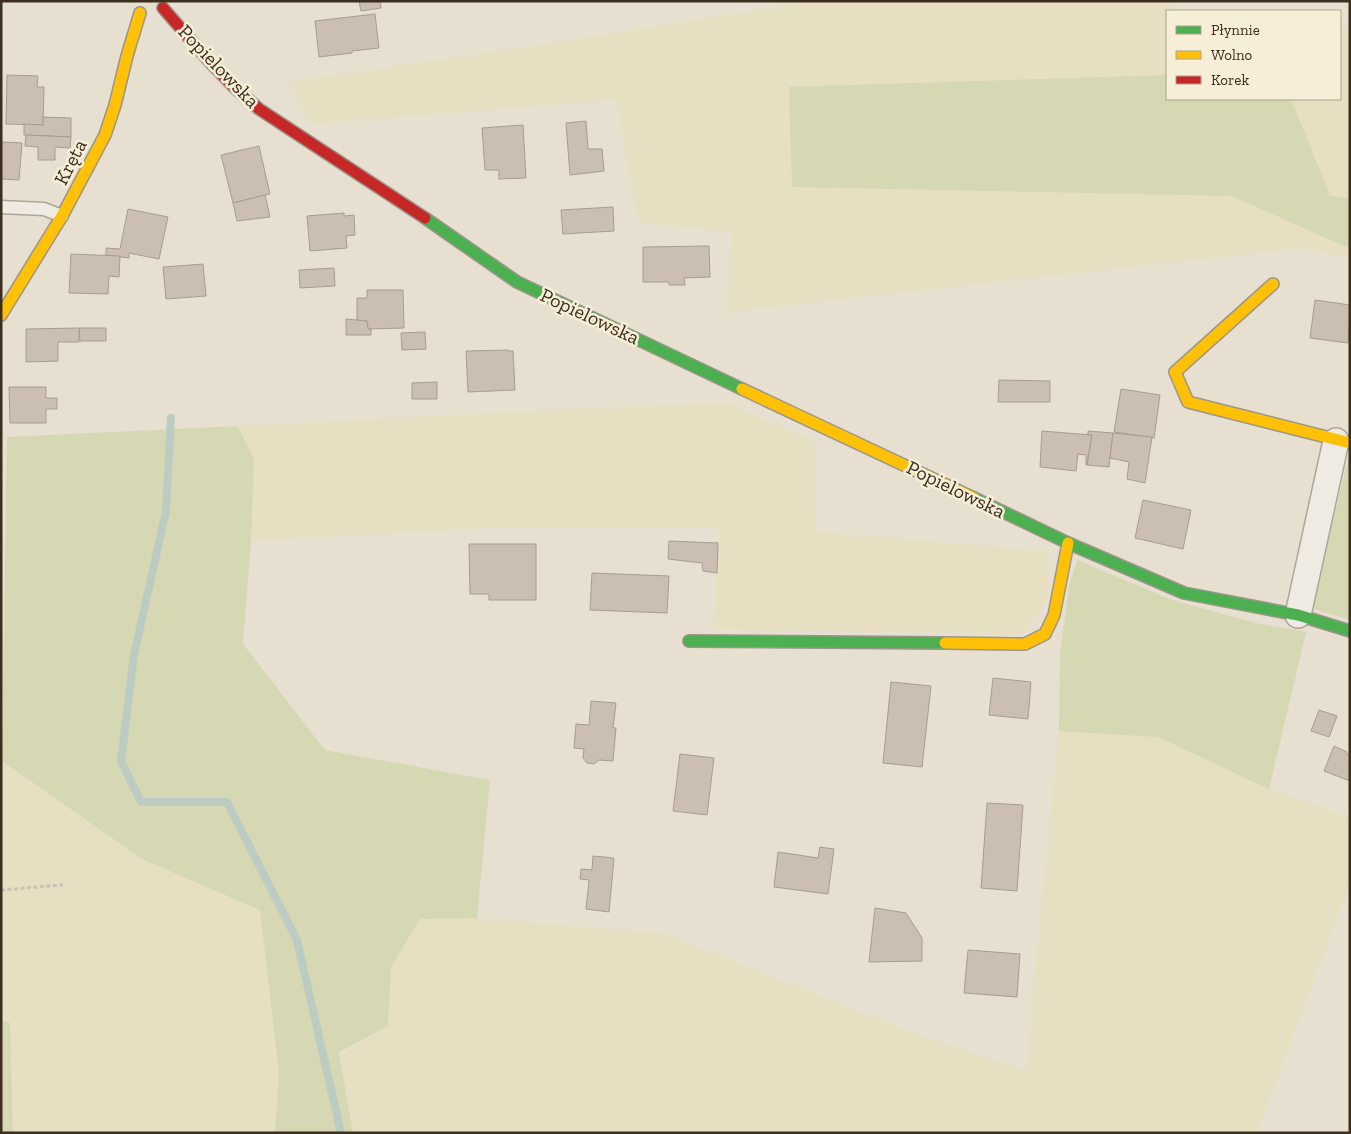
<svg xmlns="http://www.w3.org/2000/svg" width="1351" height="1134" font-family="'Zilla Slab',serif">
<rect width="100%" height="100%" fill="#e7e0d1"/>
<g fill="#e6dfc2">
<path d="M798,1h373v10h-4v88h173v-70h10v228l-46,-9 -578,64 6,-80 -94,-10 -22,-122 -305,24 -23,-42 322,-48 188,-31z"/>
<path d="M727,403l87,38 1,90 217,19h15l3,22 -3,27 -10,18 -15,17 -308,-5 4,-102h-206l-261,14 3,-81 -16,-34 365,-19z"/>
<path d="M1059,731l99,6 111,52 81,28v67l-93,249h-904l-12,-78 47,-29 3,-59 29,-48 57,-1 186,15 235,94 129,44 5,-74z"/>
<path d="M1,761l141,98 119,51 18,163 -4,60h-262l-3,-110 -9,-2z"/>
</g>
<g fill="#d6d7b3">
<path d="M1167,75v24h124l39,97 20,2v49l-6,-1 -112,-50 -440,-9 -3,-100z"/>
<path d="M238,426l16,34 -3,81 -8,103 82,106 165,30 -13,138 -57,1 -29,48 -3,59 -49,26 14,81h-78l4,-60 -19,-163 -118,-51 -140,-98 5,-324z"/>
<path d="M1349,455h1v165l-39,-12z"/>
<path d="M1077,560l95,40 84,23 50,9 -37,157 -111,-52 -99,-6 1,-76 9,-70z"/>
<path d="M1,1021l9,2 3,110h-12z"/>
</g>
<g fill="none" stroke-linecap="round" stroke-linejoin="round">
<path stroke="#bcccc2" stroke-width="8" d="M171,418l-5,93 -32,144 -13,106 20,41h86l70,138 44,193"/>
</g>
<g fill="#cbbfb2" stroke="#a89c90">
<path d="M359,1h21l1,7 -20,3z"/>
<path d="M375,14l4,34 -27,3v2l-33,4 -4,-36z"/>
<path d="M7,75l31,1 -1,11h7l-1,38 -37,-1z"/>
<path d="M43,117l28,1v19l-47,-2v-11l19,1z"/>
<path d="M586,121l2,28h14l2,22 -34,4 -4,-52z"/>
<path d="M523,125l3,53 -27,1v-9h-14l-3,-42z"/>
<path d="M26,135l45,2 -1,11 -15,-1v13h-17v-13l-13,-1z"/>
<path d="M1,142l21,1 -3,37 -18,-1z"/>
<path d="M259,146l11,48 -37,9 -12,-48z"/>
<path d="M265,195l5,22 -33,4 -4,-18z"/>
<path d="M613,207l1,24 -51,3 -2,-24z"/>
<path d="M128,209l40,8 -9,42 -30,-6v5l-23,-3v-7l14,1z"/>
<path d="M344,213v3l10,-1 1,20 -9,1 1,12 -37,3 -3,-35z"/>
<path d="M709,246l1,31 -26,1 1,7h-16v-3h-26v-35z"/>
<path d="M71,254l49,2 -1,21 -10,-1 -1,18 -39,-1z"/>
<path d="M203,264l3,32 -40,3 -3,-32z"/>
<path d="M334,268l1,18 -35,2 -1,-18z"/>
<path d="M367,290h36l1,38 -36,1 -1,-8h-10v-23h10z"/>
<path d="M1315,300l35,5 -2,38 -38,-5z"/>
<path d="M346,319l21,2 1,8h3v6h-25z"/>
<path d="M79,328h27v13h-26z"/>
<path d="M79,328v14h-21v19l-32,1v-33z"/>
<path d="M425,332l1,17 -24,1 -1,-17z"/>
<path d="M508,350v1h5l2,39 -47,2 -2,-41z"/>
<path d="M999,380l51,1v21h-52z"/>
<path d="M437,382v17h-25v-16z"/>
<path d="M9,387h37v11h11v11h-11v14h-36z"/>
<path d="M1121,389l39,6 -6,43 -40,-6z"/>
<path d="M1042,431l50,4 -5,30h-1v-10l-8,-1 -2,17 -36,-4z"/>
<path d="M1088,431l25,2 -4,34 -22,-2 5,-30h-4z"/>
<path d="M1113,433l39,4 -7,46 -18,-4 2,-17 -19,-4z"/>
<path d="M1143,500l48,10 -8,39 -48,-11z"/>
<path d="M669,541l49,2 -1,30 -14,-2 -1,-8 -34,-4z"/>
<path d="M469,544h67v56h-47v-6h-19z"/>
<path d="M592,573l77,3 -2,37 -77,-3z"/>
<path d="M993,678l38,4 -3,37 -39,-4z"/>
<path d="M891,682l40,4 -9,81 -39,-4z"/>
<path d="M591,701l25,2 -3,25h3l-3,33 -14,-1 -5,4 -7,-1 -4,-5 1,-9 -10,-1 2,-24 13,1z"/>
<path d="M1319,710l18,6 -8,21 -18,-6z"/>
<path d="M1334,746l13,6v2l3,2v25l-26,-10z"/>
<path d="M680,754l34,4 -7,57 -34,-4z"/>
<path d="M987,803l36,2 -6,86 -36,-3z"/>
<path d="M820,847l14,2 -6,45 -54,-7 4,-35 40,6z"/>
<path d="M593,856l21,2 -5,54 -23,-3 3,-29 -9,-1 1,-10 11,1z"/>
<path d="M875,908l31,5 16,25v23l-53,1z"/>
<path d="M968,950l52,4 -3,43 -53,-4z"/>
</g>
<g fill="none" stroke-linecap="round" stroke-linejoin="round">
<defs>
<path id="lane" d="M1,207l43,2 18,7"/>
<path id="street" d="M1298,615l38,-174"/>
<g id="fast">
<path d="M425,218l92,64 225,107"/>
<path d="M974,498l94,45 116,50 114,22 52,16"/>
<path d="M689,641l256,2"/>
</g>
<g id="slow">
<path d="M1273,284l-98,88 13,30 162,41"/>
<path d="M1,315l61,-99 43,-81 10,-30 12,-49 13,-43"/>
<path d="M742,389l232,109"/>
<path d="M945,643l80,1 20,-10 9,-19 14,-72"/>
</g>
<path id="jam" d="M163,8l47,54 23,24 26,23 166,109"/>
</defs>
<use href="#lane" stroke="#ada599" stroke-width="15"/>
<use href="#street" stroke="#ada599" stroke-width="28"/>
<use href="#fast" stroke="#9c958a" stroke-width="14"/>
<use href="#slow" stroke="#9c958a" stroke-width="14"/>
<use href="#jam" stroke="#9c958a" stroke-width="14"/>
<path stroke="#c8c2b9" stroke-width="3" stroke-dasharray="4 2.5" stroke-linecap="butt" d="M1,890l62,-5"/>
<use href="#lane" stroke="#efebe3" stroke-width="12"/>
<use href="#street" stroke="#efebe3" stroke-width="25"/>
<use href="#fast" stroke="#4caf50" stroke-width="11"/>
<use href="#slow" stroke="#ffc107" stroke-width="11"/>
<use href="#jam" stroke="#c62828" stroke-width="11"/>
</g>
<g text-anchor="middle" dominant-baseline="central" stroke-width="5" stroke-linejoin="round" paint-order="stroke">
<g font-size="20" fill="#3d2e20" stroke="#f7eed8">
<text transform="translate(219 66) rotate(46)">Popielowska</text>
<text transform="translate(70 162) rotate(-63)">Kręta</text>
<text transform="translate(590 316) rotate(25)">Popielowska</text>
<text transform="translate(956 489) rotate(26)">Popielowska</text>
</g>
</g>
<rect width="1351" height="1134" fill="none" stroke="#3d2e20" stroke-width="5"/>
<rect x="1166" y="10" width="175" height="90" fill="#f7eed8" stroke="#ada18e"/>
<rect x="1176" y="26" width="25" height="8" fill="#4caf50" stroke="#ada18e"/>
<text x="1211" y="35" font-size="15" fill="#3d2e20">Płynnie</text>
<rect x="1176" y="51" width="25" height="8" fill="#ffc107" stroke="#ada18e"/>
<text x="1211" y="60" font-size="15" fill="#3d2e20">Wolno</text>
<rect x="1176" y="76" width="25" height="8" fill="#c62828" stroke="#ada18e"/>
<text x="1211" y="85" font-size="15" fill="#3d2e20">Korek</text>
</svg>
